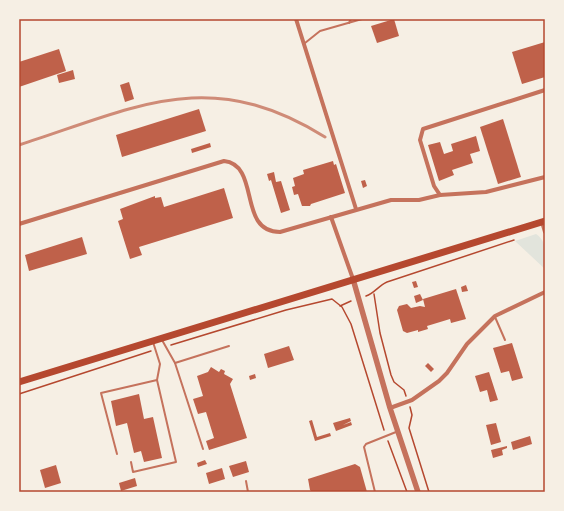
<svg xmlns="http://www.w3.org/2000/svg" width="564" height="511" font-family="Manrope,sans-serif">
<rect width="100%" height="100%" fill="#f6efe4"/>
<path fill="#e2e4dc" d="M536,234c12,8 9,21 9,35l-30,-28z"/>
<g fill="#bf614a">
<path d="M394,19l5,17 -22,7 -6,-17z"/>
<path d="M545,42v35l-23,7 -10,-32z"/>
<path d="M59,49l7,22 -47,16v-25z"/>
<path d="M73,70l2,9 -16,4 -2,-8z"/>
<path d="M129,82l5,17 -9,3 -5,-17z"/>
<path d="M199,109l7,22 -84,26 -6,-22z"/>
<path d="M503,119l18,58 -23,7 -18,-57z"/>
<path d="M476,136l4,15 -10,3 3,9 -21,7 2,5 -15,6 -11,-36 12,-3 4,12 9,-3 -2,-7z"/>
<path d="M210,143l1,4 -19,6 -1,-4z"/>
<path d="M333,161l1,4 2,-1 9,29 -34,11 -1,2h-8l-4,-12 -4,1 -2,-8 3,-1 -2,-8 11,-4 -1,-4z"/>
<path d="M274,172l2,10 5,-1 9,29 -9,3 -10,-33 -2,1 -2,-7z"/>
<path d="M365,180l2,6 -4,2 -2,-7z"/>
<path d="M224,188l9,30 -94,29 3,8 -12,4 -12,-38 5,-2 -3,-10 35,-13v2l6,-1 3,10z"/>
<path d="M82,237l5,17 -58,17 -4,-16z"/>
<path d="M416,281l2,6 -4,1 -2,-6z"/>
<path d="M466,285l2,6 -6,1 -1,-5z"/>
<path d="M456,289l10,30 -15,4 -1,-4 -23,7 1,3 -10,3v-2l-11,3 -4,-2 -6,-21 2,-4 8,-2 4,4 9,-2 5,1 -2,-8z"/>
<path d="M420,294l3,6 -7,3 -2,-7z"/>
<path d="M512,343l11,35 -11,3 -3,-10 -8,2 -8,-25z"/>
<path d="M289,346l5,14 -26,8 -4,-14z"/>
<path d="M428,363l6,6 -3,3 -6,-6z"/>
<path d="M211,367l8,5 2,-3 4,2 -1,3 9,5 -3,5 17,54 -38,12 -3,-9 8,-3 -8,-26 -8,2 -5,-15 10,-3 -6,-20 11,-4z"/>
<path d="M489,372l9,28 -8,2 -3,-12 -7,2 -5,-16z"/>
<path d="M255,374l1,4 -6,2 -1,-4z"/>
<path d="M139,394l5,25 9,-2 9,41 -18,4 -3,-11 -7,2 -7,-30 -11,3 -5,-25z"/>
<path d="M350,418l1,3 -8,4 8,-3 1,3 -16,6 -3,-8z"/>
<path d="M312,420l5,17 13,-4 1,3 -16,5 -6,-20z"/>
<path d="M496,423l5,19 -10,3 -5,-20z"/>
<path d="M530,436l2,8 -19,6 -2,-8z"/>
<path d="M507,446v2l-5,2 1,5 -10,3 -2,-8z"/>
<path d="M205,460l2,4 -9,3 -1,-4z"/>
<path d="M246,461l3,11 -16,5 -4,-11z"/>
<path d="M355,464l5,3 7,25h-55l-2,-2 -2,-11z"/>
<path d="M56,465l5,18 -16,5 -5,-18z"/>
<path d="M222,468l3,11 -16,5 -3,-11z"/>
<path d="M135,478l2,8 -16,5 -2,-8z"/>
</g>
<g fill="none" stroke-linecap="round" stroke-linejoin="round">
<g stroke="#b5482f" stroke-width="1.5">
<path d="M374,294l6,39 11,42 3,7 10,8 2,6"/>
<path d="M366,296c9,-3 12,-10 21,-14l127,-42"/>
<path d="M340,306l11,-5"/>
<path d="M171,345l115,-35 46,-11 10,8 9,17 33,106"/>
<path d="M19,394l132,-43"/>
<path d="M410,407l2,8 -3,13 20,64"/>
<path d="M388,441l19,51"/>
</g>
<g stroke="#c5725c" stroke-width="2">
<path d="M349,23l2,-4"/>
<path d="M305,43l15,-12 42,-12"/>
<path d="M495,317l10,23"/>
<path d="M162,340l13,23 28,86"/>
<path d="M175,363l54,-17"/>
<path d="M117,454l-16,-61 56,-13"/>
<path d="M131,462l2,10 43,-10 -19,-82 3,-16 -7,-22"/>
<path d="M246,481l2,11"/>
<path d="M375,492l-11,-45 2,-3 30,-12"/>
</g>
<g stroke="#c5725c" stroke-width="4">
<path d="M296,19l60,190"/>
<path d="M440,195l-6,-9 -14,-46 3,-11 122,-39"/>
<path d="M331,217l22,62"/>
<path d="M542,222l3,10"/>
<path d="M19,224l205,-63c37,4 13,71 56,71l111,-32h28l21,-5 46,-3 59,-15"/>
<path d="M390,408l22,-8 27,-19 8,-8 20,-29 28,-28 50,-24"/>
</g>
<path stroke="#c5725c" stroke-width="5.5" d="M353,279l37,129 28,84"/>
<path stroke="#b5482f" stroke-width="7" d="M19,382l526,-161"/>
<path stroke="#cf8b77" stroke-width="3" d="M19,145c118,-38 190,-80 306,-8"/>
</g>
<rect width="564" height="511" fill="none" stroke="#f6efe4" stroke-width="40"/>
<rect x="20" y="20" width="524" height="471" fill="none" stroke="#b5482f" stroke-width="1.5"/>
</svg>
